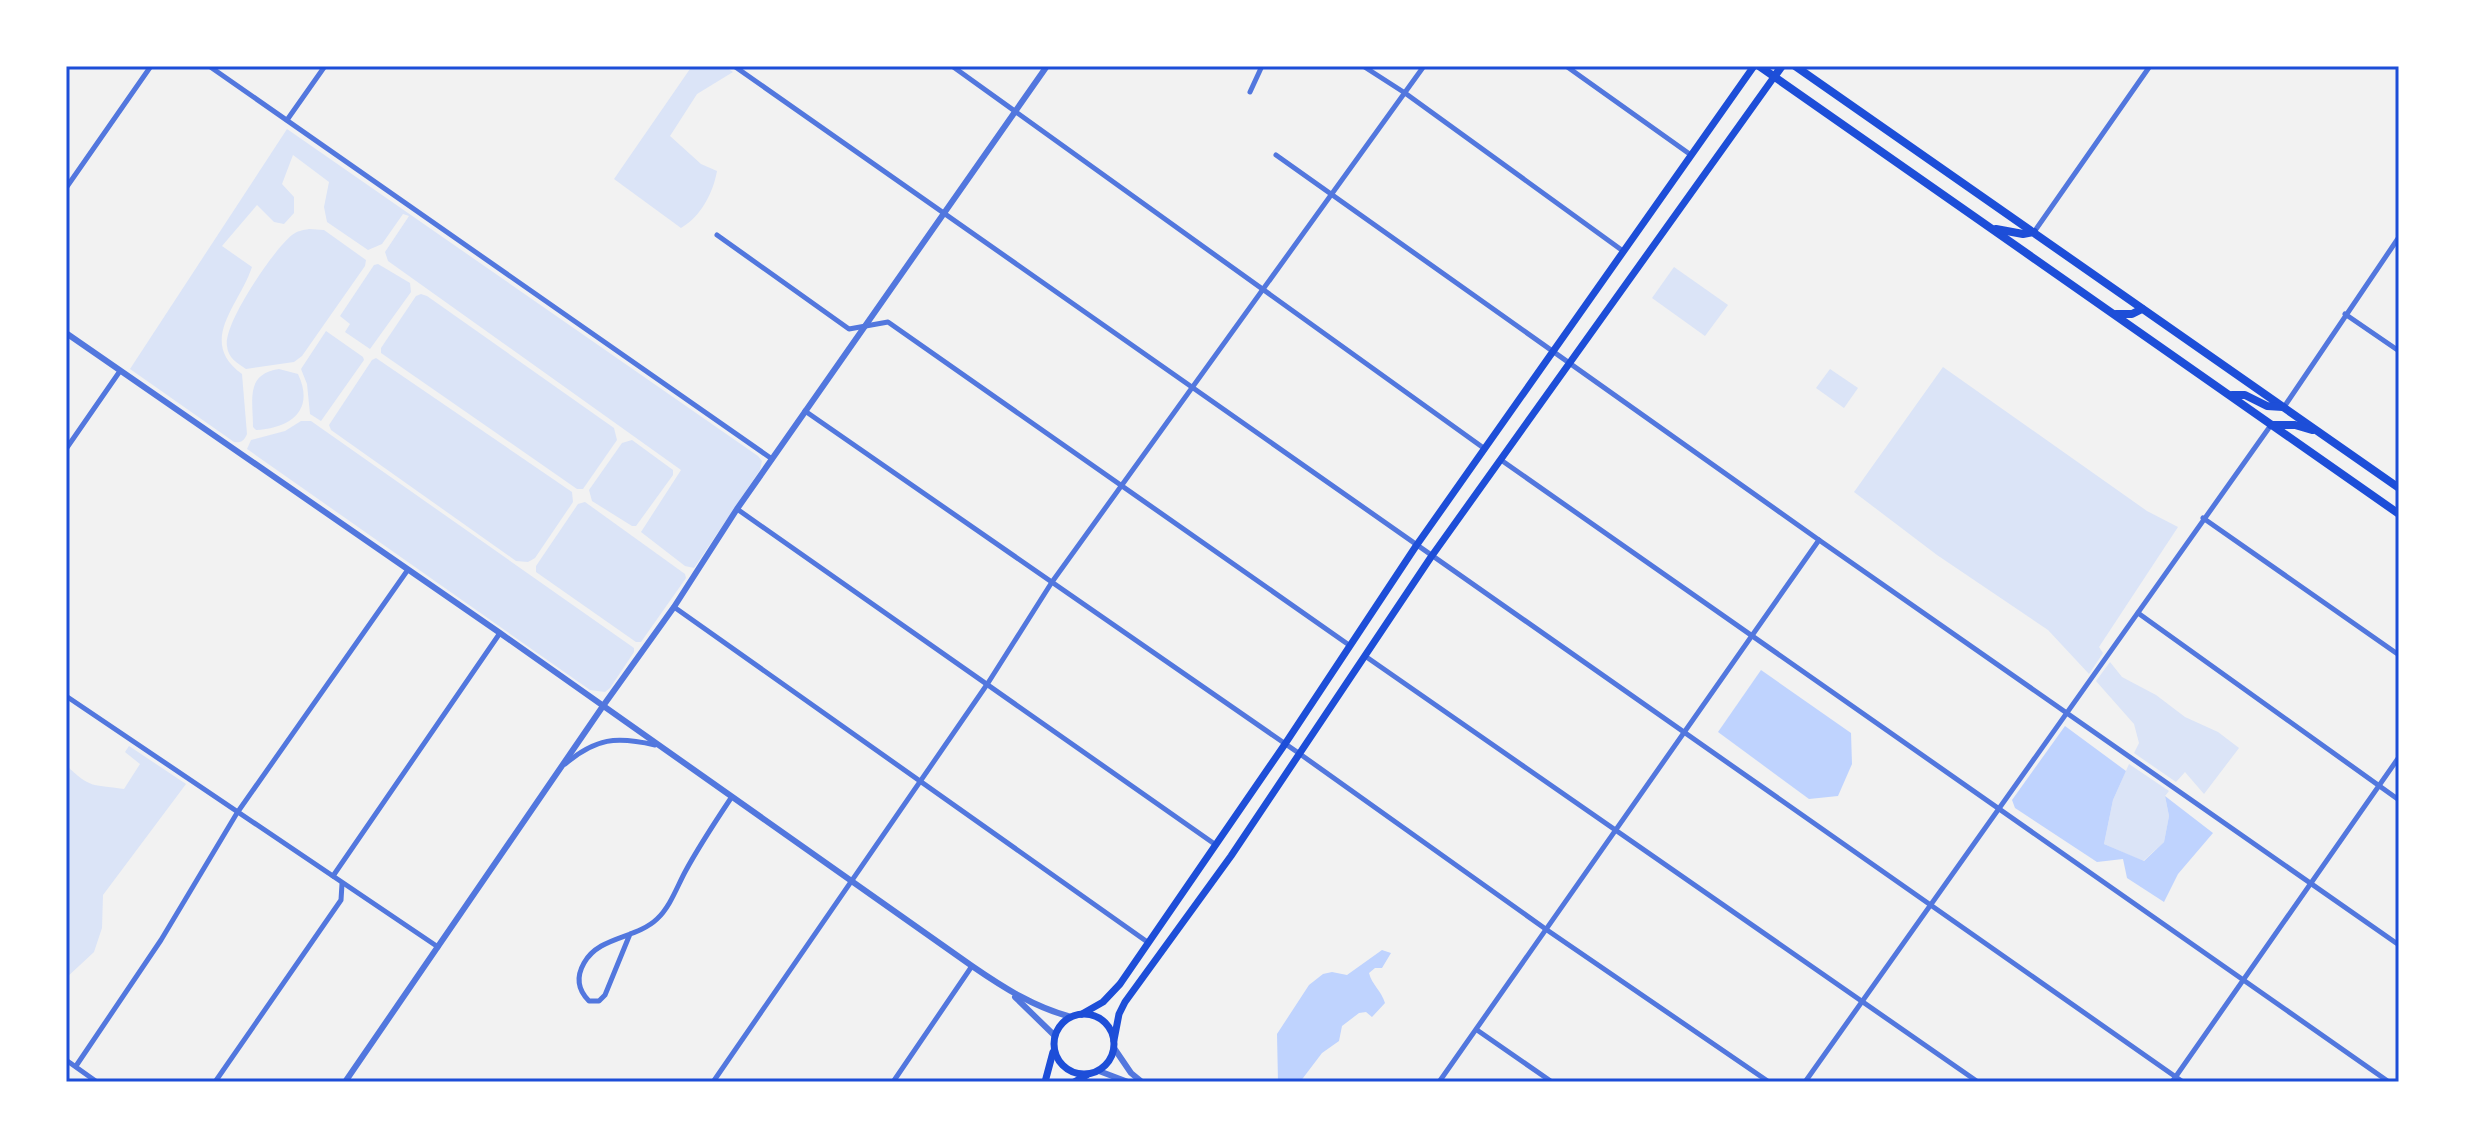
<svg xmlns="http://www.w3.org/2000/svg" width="2465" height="1148" font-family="Roboto,sans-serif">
<rect width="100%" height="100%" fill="#f2f2f2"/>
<g fill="#dbe4f7">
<path d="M692,66h32l9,6 -36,22 -27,42 31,28 16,7c-4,22 -16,45 -36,57l-67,-49z"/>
<path d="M287,129l471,327 4,5 -2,9 -66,98 -9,-2 -44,-34 40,-62 -293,-209 -3,-9 24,-36 -6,-2 -21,30 -14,6 -41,-28 -3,-15 5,-25 -36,-27 -11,29 12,13v16l-10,11 -10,-2 -17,-17 -35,41 30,21c-13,39 -55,74 -10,107l5,60c-3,7 -6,9 -13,8l-104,-73z"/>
<path d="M309,229l15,1 42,30 -1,6 -63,90 -8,6 -48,7c-9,-6 -18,-11 -19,-23 -4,-22 47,-97 65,-111 5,-4 11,-5 17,-6z"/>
<path d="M378,264l32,19 1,9 -41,57 -25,-17 5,-8 -10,-8 34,-51z"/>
<path d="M1674,267l54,38 -23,31 -53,-38z"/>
<path d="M421,294l6,2 187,132 3,12 -34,49h-6l-196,-136v-5l35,-52z"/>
<path d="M326,331l37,26 1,3 -43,61 -11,-7 -3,-30 -6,-15z"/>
<path d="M376,358l196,134 1,10 -38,56 -7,4 -12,-1 -185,-131 -2,-5 43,-65z"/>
<path d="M1943,367l204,144 31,16 -79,120 4,6 -14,21 -41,-44 -111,-75 -83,-63z"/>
<path d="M279,369l19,5c17,36 -7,54 -42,56l-3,-3c0,-27 -8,-53 26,-58z"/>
<path d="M1830,369l28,19 -14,20 -28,-20z"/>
<path d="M301,421h10l323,227v4l-24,36 -5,4 -15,-2 -343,-241 4,-9 34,-9z"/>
<path d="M632,440l41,30v5l-37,51h-4l-40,-25 -3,-11 33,-47z"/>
<path d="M585,502l100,72 1,4 -45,64h-5l-100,-70v-6l42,-62z"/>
<path d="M2110,662l12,15 34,18 29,22 33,15 21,16 -35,46 -19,-22 -9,10 -42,-29 5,-10 -5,-19 -38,-43z"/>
<path d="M129,746l57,38 -83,111 -1,33 -8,24 -28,26v-213c25,24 25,19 58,24l16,-25 -15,-12z"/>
<path d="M2129,764l40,27 -4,5 4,20 -5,26 -21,19 -39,-17 9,-44z"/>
</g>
<g fill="#bfd3fe">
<path d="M1761,670l90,63 1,31 -14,32 -29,3 -91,-67z"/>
<path d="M2065,726l61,45 -13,29 -9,44 40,17 20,-19 5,-26 -4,-20 48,37 -35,41 -14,28 -37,-24 -4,-19 -26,3 -82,-54 -3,-8z"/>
<path d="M1382,950l9,3 -9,15h-7l-6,5c3,12 12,17 16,30l-13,14 -6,-5 -7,1 -17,13 -3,15 -17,12 -22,29h-22l-1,-48 32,-49 14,-11 9,-2 15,3z"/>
</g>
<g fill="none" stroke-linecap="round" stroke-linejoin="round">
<g stroke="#5277de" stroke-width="5">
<path d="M209,66l563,393"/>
<path d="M734,66l1449,1016"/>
<path d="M952,66l533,383"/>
<path d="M1363,66l42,27 218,158"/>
<path d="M1566,66l125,89"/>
<path d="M1250,92l12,-26"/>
<path d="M287,120l38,-54"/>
<path d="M1276,155l543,385 580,405"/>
<path d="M66,188l85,-122"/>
<path d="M2034,232l116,-166"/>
<path d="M717,235l132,94 39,-7 461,323"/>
<path d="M2345,314l54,37"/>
<path d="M2284,407l115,-170"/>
<path d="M805,411l495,343 247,176 222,152"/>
<path d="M66,449l54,-78"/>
<path d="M1501,460l888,622"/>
<path d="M737,509l479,336"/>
<path d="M2203,518l196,137"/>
<path d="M674,607l472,334"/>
<path d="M2138,613l261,187"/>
<path d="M1365,656l613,426"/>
<path d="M66,696l372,251"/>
<path d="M565,764c31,-26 51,-28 90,-19"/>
<path d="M333,876l167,-243"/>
<path d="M630,934l-25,61 -6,6h-10c-11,-11 -13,-24 -5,-38 15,-27 52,-24 73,-44 13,-12 20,-32 28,-47 14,-26 30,-50 46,-74"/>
<path d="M1477,1030l75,52"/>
<path d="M66,1060l31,22"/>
<path d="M76,1066l85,-126 76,-127 170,-242"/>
<path d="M215,1082l126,-182 1,-16"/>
<path d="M713,1082l275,-399 64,-101 372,-516"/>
<path d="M893,1082l79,-116"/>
<path d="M1439,1082l380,-542"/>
<path d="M1805,1082l466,-657"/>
<path d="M2172,1082l227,-325"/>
</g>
<g stroke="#5277de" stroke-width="6">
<path d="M66,333l434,300 472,333c32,22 62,41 99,51"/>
<path d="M1015,997l40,39"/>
<path d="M1114,1048l17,25 11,9"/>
<path d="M1099,1071l29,11"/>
<path d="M345,1082l258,-376 71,-99 63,-98 310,-443"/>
</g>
<g stroke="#1d4ed8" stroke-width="7">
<path d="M1082,1014l21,-12 17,-18 165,-240 131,-198 338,-480"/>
<circle cx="1084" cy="1044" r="30"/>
<path d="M1114,1040l5,-26 6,-12 106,-146 200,-299 343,-480"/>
<path d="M1045,1082l8,-30"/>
<path d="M1074,1082l13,-7"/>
</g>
<g stroke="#1d4ed8" stroke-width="8">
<path d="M1759,66l640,448"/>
<path d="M1795,66l604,422"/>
<path d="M1774,77l8,-11"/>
<path d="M1996,229l27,5 11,-2"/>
<path d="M2116,314h16l10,-5"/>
<path d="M2232,395h13l22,11 16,1"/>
<path d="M2271,425h24l17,5"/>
</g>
</g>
<rect width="2465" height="1148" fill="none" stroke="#ffffff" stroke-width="136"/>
<rect x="68" y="68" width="2329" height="1012" fill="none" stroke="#1d4ed8" stroke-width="3"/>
</svg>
